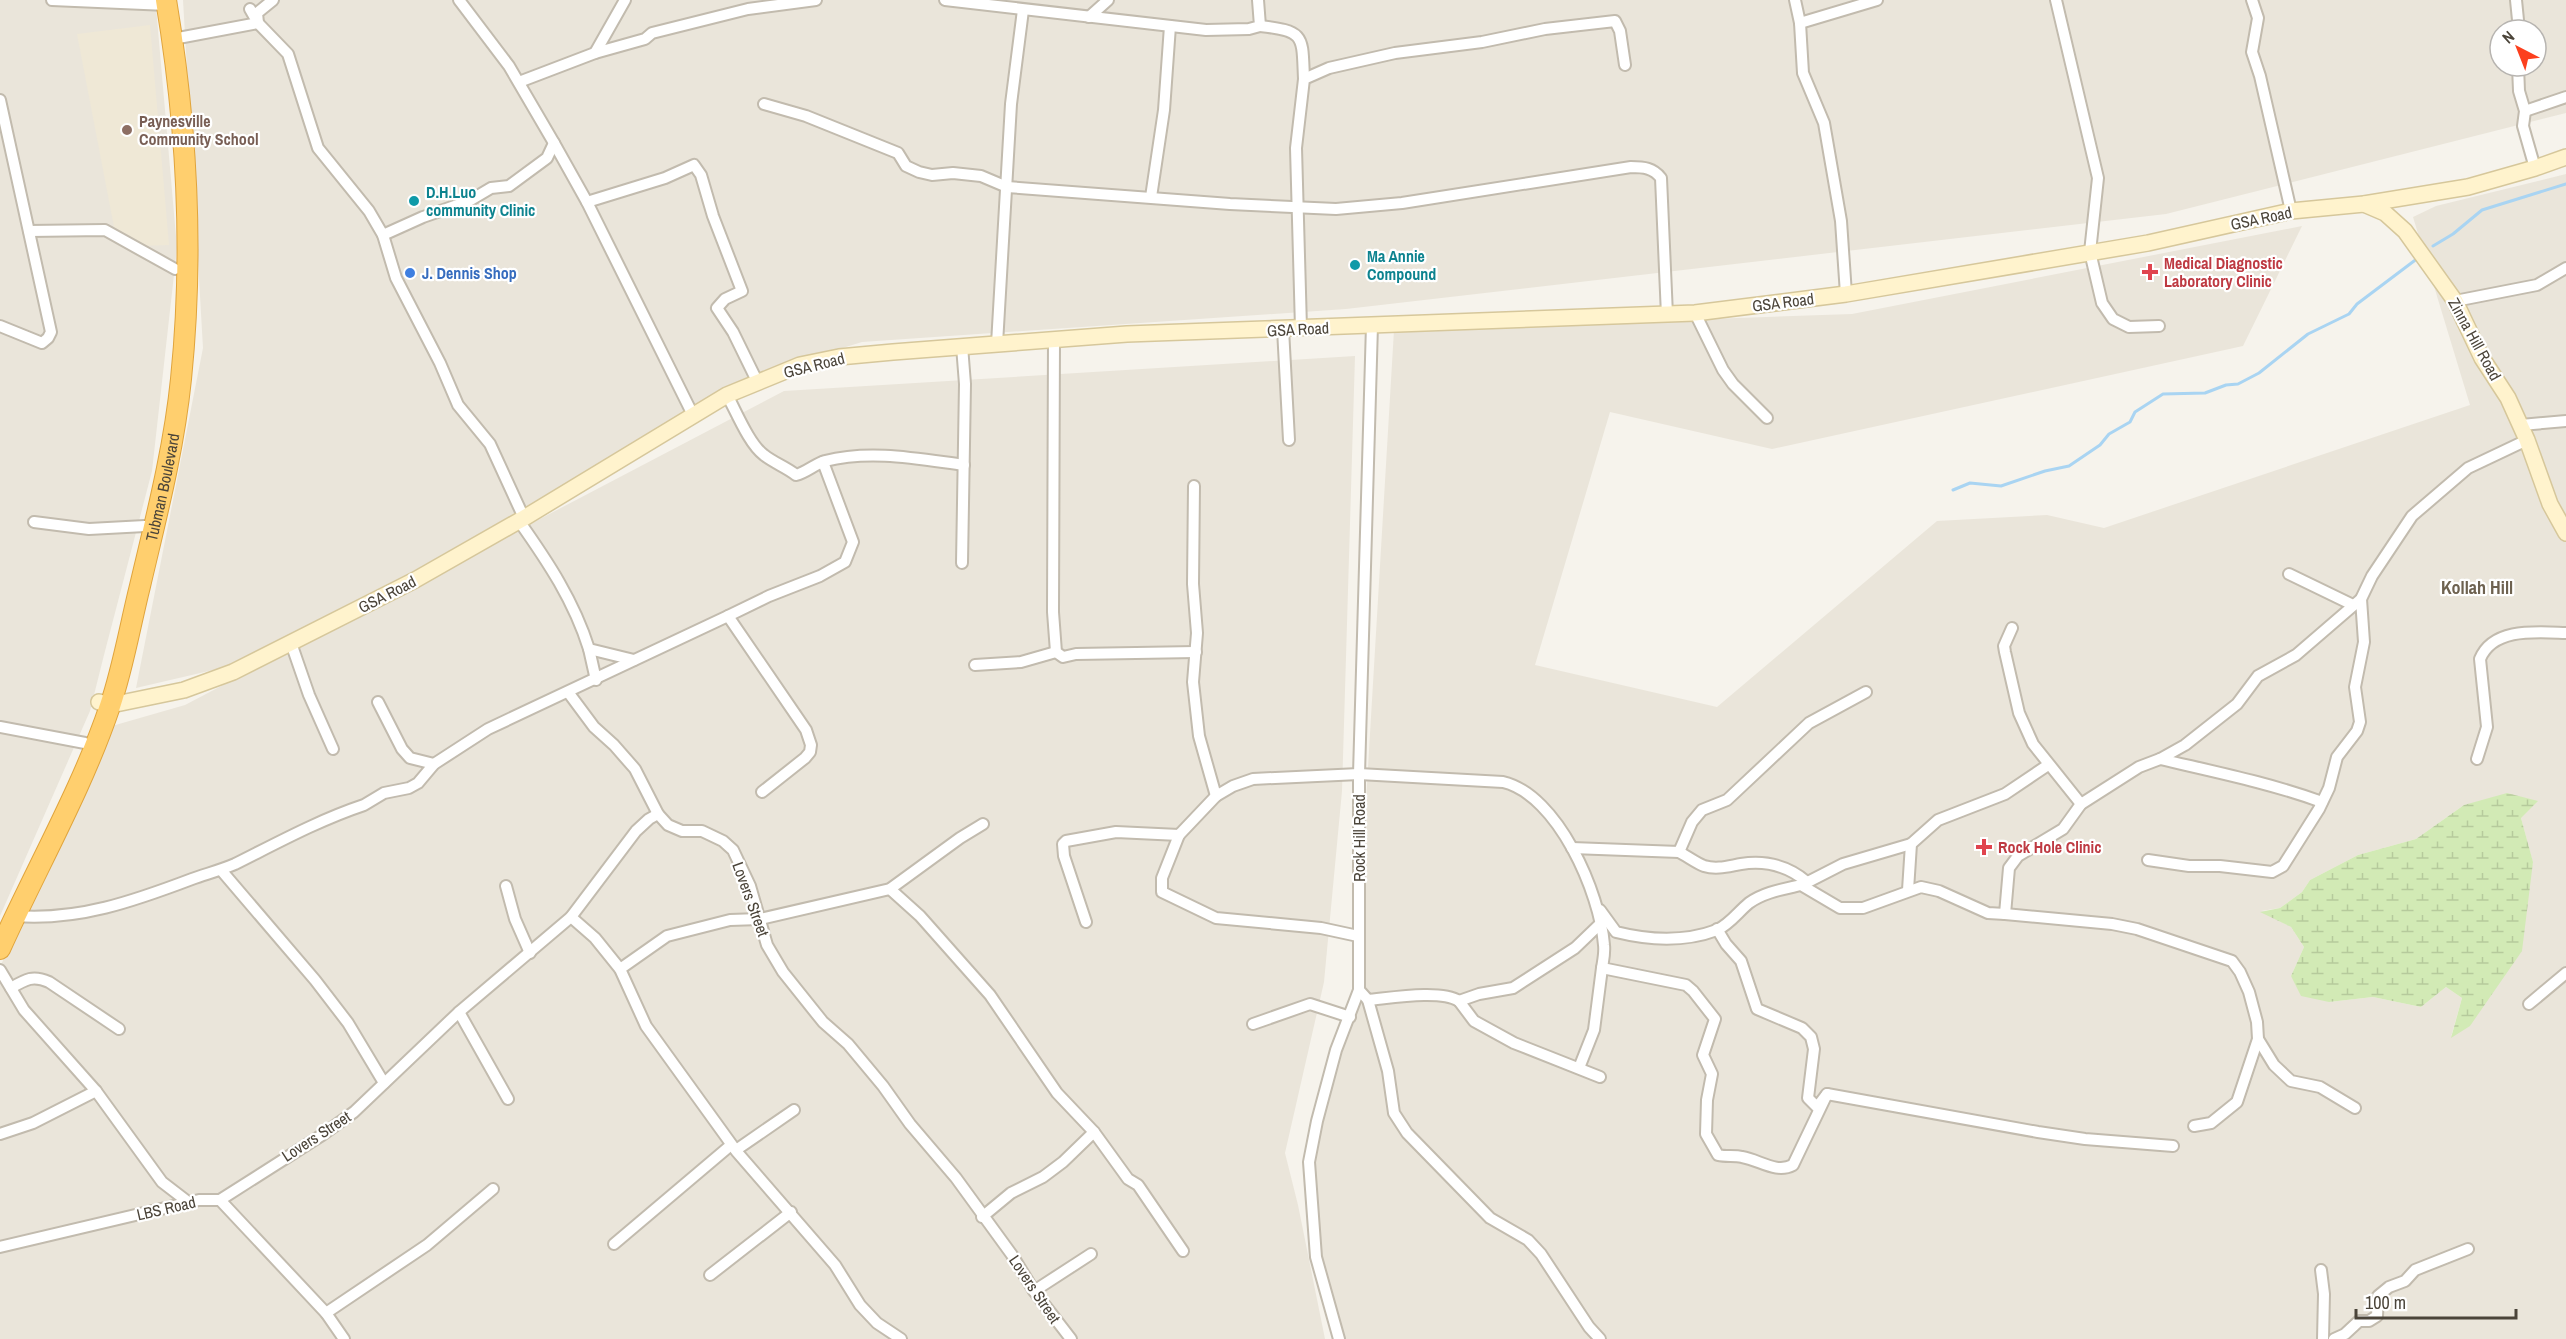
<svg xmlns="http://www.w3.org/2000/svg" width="2566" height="1339" font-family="'Archivo Narrow',sans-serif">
<defs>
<pattern id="wetland-marsh" width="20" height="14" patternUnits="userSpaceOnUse" patternTransform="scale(1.5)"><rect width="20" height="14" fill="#d2eab5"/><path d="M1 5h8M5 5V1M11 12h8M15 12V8" fill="none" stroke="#b6ca9c"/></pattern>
</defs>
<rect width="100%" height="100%" fill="#f6f3ec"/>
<g fill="#eae5da" fill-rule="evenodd">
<path d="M0,0h153l3,7 21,241 -25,223 -48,184 -14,56 -90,205z"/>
<path d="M183,0h2383v113l-400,101 -820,95 -484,33 -114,35 -188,111 -203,115 -131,64 -90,21 67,-340zM2500,30h36v36h-36z"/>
<path d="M2566,174v1165h-1223l-25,-87 -7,-80 47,-197v-39l36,-606 458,-16 450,-88 -59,120 -471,103 -162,-37 -75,253 182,42 220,-186 110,-6 57,13 366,-123 -57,-188 23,-11zM2464,805l57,13 12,45 -82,174 11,-39 -16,-11 -25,20 -48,-10 -44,5 -38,-26 13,-29 -13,-20 -30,-16 19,-3 22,-16 8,-12 48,-25 58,-16z"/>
<path d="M1355,356l-13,435 -18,191 -39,171 13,52 27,134h-1325v-372l112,-241 73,-21 599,-314z"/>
</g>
<path fill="#efe8d6" d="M150,25l19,220 -28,1 -27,-19 -37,-193z"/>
<path fill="url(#wetland-marsh)" d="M2507,793l31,8 -17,17 12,44 -11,89 -52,75 -19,12 11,-40 -16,-11 -25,20 -48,-10 -44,5 -28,-6 -10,-20 13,-29 -13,-20 -31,-15 20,-4 22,-16 8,-12 48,-25 58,-16 48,-34z"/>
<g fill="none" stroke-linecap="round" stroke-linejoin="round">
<g stroke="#a9d4f2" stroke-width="3">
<path d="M2433,246l20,-12 29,-24 84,-26"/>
<path d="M1953,490l17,-7 31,3 44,-15 24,-5 31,-21 9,-11 21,-12 5,-10 28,-18 42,-1 21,-8 12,-1 21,-11 49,-39 41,-20 8,-10 61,-46"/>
</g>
<defs>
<g id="street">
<path d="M52,0l115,5"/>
<path d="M459,0l50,66 45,77 33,59 106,213"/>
<path d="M945,0l261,30 43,-1 11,-3 -2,-26"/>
<path d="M1795,0l5,23 77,-23"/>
<path d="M2056,0l42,178 -8,74 12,51 11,16 16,8 30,-1"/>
<path d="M2252,0l6,18 -6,34 8,24 31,135"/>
<path d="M2516,0l3,30"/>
<path d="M250,9l8,14 30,31 30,94 51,63 14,24 13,43 44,85 18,42 32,39 34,74"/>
<path d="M1089,17l19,-17"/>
<path d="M1800,23l3,50 21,50 17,98 5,73"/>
<path d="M1260,26c46,5 42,10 44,53"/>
<path d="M173,39l85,-16 -1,-10 16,-13"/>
<path d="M595,53l30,-53"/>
<path d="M2518,66l1,25 6,20 -2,15 12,42"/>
<path d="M519,82l76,-29 50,-14 7,-6 96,-24 68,-9"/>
<path d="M0,100l51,232 -3,6 -6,5 -42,-17"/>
<path d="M764,104l42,12 92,37 8,13 13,6 13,3 21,-2 28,3 26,11 223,17 106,5 66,-6 229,-36c13,0 22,1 30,11l6,137"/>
<path d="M2525,111l41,-14"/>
<path d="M1151,197l13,-87 6,-84"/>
<path d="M587,202l78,-24 29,-13 7,10 12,41 29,75 -17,8 -8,9 16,24 24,49"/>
<path d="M29,231l76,-1 70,39"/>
<path d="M383,235l40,-18 46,-16 22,-13 18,-2 38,-28 7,-15"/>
<path d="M2455,301l82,-16 29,-17"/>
<path d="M1695,313l28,57 10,14 34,34"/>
<path d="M1301,328l-5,-180 8,-69 25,-11 66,-15 87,-11 63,-13 70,-8 5,10 5,34"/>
<path d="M1283,329l6,111"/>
<path d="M1054,339l-1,273 3,40 7,5 13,-3 120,-2"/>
<path d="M997,344l14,-240 12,-94"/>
<path d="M962,346l3,38 -3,179"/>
<path d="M727,395c9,16 22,49 37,60 10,8 22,12 32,20 11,-3 19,-11 29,-14 46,-12 94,-2 139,4"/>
<path d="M2521,425l45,-4"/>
<path d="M1194,486l-1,98 4,49 -4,49 6,54 17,60"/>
<path d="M519,521c29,41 55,80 70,128l45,11"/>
<path d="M34,522l55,7 56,-3"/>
<path d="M2289,574l64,31"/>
<path d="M728,616l41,-20 51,-20 25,-14 8,-20 -30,-80"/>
<path d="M2012,628l-8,18 1,6 14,61 14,31 48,60"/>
<path d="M291,643l18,52 24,54"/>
<path d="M589,649l7,31"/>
<path d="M975,665l46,-3 35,-10"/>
<path d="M568,692l26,35 20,18 21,24 23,45 10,11 14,6h20l21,10 10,9 17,36 17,59 16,27 40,50 25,22 35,42 27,38 46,54 56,77 22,36 37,48"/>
<path d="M378,702l24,47 8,9 24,6"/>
<path d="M0,727l85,16"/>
<path d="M2160,759c55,13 110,24 162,43"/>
<path d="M2477,759l10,-32 -7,-68c13,-32 57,-27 86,-26"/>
<path d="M1179,835l-17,43v14l54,26 105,10 37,8"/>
<path d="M1572,848l107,4 13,-30 10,-12 25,-10 82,-77 57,-31"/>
<path d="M1679,852c8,4 17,11 25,14 13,4 25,0 37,-2 25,-4 47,2 66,18"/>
<path d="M2148,860l41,6h31l52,6 11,-6 36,-57 10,-21 8,-31 20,-26 3,-9 -5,-35 9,-45 -3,-43"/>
<path d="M221,870l94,110 33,43 36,60"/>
<path d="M1802,885l41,-21 68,-20"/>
<path d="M506,886l9,33 15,34"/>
<path d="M890,889l30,27 70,79 67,98 37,39 34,47 10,6 45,66"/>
<path d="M1908,890l3,-46 27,-24 67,-26 43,-29"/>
<path d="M1600,910l16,22c32,8 69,10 101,-2 13,-6 21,-18 32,-27 15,-11 35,-14 52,-18l39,23h23l58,-21 18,4 49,22 17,1 4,-46 9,-12 45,-27 18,-25 58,-37 21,-8 25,-14 52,-41 21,-28 38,-21 65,-56 11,-23 40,-60 56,-48 59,-28"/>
<path d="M2005,914l107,10 25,5 95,32 8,11 9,20 8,30 1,17 16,26 17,16 29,6 35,21"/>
<path d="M15,916c63,5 119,-15 177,-37 14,-5 29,-9 43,-15 42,-21 84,-44 129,-59l20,-12 25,-5 9,-5 16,-19 54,-35 240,-113 78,114 5,15 -1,7 -5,6 -43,34"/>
<path d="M571,917l24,21 25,31 26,57 91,126 98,113 25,40 17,18 24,16"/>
<path d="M1086,922l-22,-66 -1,-12 3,-3 50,-9 63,3 37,-39 17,-10 20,-7 106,-5 144,8c55,13 97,111 101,163 1,8 -1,16 -2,23l84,17 7,6 22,28 -12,36 9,19 -5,26 -1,34 12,21c8,2 17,0 24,2 18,3 34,17 51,8l34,-71"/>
<path d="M1717,929l9,15 15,17 16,48 45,19 9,9 3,12 -6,49 9,9 10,-13 211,38 47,7 88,7"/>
<path d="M620,969l47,-33 63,-16 30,-1 130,-30 70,-51 23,-14"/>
<path d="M0,970l24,40 72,81 66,91 26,20"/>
<path d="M11,988c15,-9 22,-13 38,-6l70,47"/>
<path d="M1359,990l9,10 20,71 6,42 13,20 83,85 38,22 13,14 48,73 11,12"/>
<path d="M1368,1000c22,-2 73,-11 91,1l20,-7 34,-6 62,-40 25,-24"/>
<path d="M1459,1001l15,20 40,22 86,34"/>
<path d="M2529,1004l37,-31"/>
<path d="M459,1012l49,87"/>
<path d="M1253,1024l57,-20 40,13"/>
<path d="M1579,1068l15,-38 8,-62"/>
<path d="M2194,1126l17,-3 26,-21 21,-63"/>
<path d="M0,1134l33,-11 63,-32"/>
<path d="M736,1150l58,-40"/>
<path d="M220,1200l102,-65 32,-23 105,-100 112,-95 65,-86 13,-12 9,-5"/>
<path d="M982,1217l29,-24 32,-16 20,-15 31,-30"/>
<path d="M614,1244l117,-99"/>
<path d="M0,1247l199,-47h21l106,113 18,26"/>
<path d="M2321,1270l3,24 -1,45"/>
<path d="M710,1275l81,-63"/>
<path d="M1034,1291l57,-37"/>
<path d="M326,1313l101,-68 66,-56"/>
<path d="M1339,1339l-23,-82 -7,-95 8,-41 19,-71 23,-60v-216l13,-449"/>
<path d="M2334,1339l11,-5 14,-13h10l8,-5 1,-20 11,-9 16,-6 10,-11 53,-21"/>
</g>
<g id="secondary">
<path d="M2364,204l21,9 20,18 50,70 27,57 26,40 19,42 23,64 16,29"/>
<path d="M99,702l12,3 73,-15 49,-18 182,-92 109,-62 203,-123 73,-30 39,-8 54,-5 234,-18 568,-21 151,-19 302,-51 143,-32 73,-7 104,-17 67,-19 31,-11"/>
</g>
<g id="highway">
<path id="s1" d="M0,949c36,-80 82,-160 110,-243 13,-38 20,-80 30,-120 16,-68 34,-137 41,-207 13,-127 6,-254 -15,-379"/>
</g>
</defs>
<use href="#street" stroke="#c2bbae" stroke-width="14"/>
<use href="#secondary" stroke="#d6c79b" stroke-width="18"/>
<use href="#highway" stroke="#e0a43c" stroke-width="22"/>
<use href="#street" stroke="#fff" stroke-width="10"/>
<use href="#secondary" stroke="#fff3cd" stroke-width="15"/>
<use href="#highway" stroke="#ffcf6e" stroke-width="20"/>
</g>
<circle fill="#8d6e63" stroke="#fff" stroke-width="2" cx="127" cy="130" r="6"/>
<g fill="#0f9aa8" stroke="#fff" stroke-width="2">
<circle cx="414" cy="201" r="6"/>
<circle cx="1355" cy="265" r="6"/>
</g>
<g fill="#e0444e" stroke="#fff" stroke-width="2">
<path d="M2147 263h6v6h6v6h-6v6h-6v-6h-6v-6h6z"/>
<path d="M1981 838h6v6h6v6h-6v6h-6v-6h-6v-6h6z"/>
</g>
<circle fill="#3f7fe0" stroke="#fff" stroke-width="2" cx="410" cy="273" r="6"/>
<g text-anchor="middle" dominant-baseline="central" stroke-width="4.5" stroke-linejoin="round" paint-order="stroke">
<g font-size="16" font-weight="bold" fill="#785e54" stroke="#fff" text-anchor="start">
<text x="139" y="121">Paynesville<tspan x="139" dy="18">Community School</tspan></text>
</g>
<g font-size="16" font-weight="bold" fill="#0d838f" stroke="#fff" text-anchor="start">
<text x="426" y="192">D.H.Luo<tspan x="426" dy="18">community Clinic</tspan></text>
<text x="1367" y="256">Ma Annie<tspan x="1367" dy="18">Compound</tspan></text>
</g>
<g font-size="16" fill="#4b4439" stroke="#fff">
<text transform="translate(2261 218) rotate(-12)">GSA Road</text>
<text transform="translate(1783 302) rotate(-7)">GSA Road</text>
<text transform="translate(1298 329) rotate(-3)">GSA Road</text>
<text transform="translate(2475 339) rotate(61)">Zinna Hill Road</text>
<text transform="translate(814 365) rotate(-14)">GSA Road</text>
<text stroke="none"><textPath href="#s1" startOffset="492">Tubman Boulevard</textPath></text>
<text transform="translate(387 594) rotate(-27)">GSA Road</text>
<text transform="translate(1359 838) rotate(-90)">Rock Hill Road</text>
<text transform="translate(751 899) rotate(70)">Lovers Street</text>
<text transform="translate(316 1136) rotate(-33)">Lovers Street</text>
<text transform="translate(166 1208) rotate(-13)">LBS Road</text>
<text transform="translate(1035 1289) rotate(56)">Lovers Street</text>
</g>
<g font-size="16" font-weight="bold" fill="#be3a42" stroke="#fff" text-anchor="start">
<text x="2164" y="263">Medical Diagnostic<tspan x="2164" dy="18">Laboratory Clinic</tspan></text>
<text x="1998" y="847">Rock Hole Clinic</text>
</g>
<g font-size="16" font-weight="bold" fill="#366cbe" stroke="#fff" text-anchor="start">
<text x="422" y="273">J. Dennis Shop</text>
</g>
<g font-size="18" font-weight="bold" fill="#6e6250" stroke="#fff">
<text x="2477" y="587">Kollah Hill</text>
</g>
</g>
<g transform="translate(2518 48) rotate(318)"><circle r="28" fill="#ffffff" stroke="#b7b4b0" stroke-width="1.5"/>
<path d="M0-4.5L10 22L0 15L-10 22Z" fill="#fc3f1d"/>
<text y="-9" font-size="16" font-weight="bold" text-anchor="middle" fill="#4b4439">N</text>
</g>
<path d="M2356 1309v9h160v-9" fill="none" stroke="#4b4439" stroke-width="3"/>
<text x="2365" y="1309" font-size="18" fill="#4b4439" stroke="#ffffff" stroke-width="4.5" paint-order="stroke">100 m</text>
</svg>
